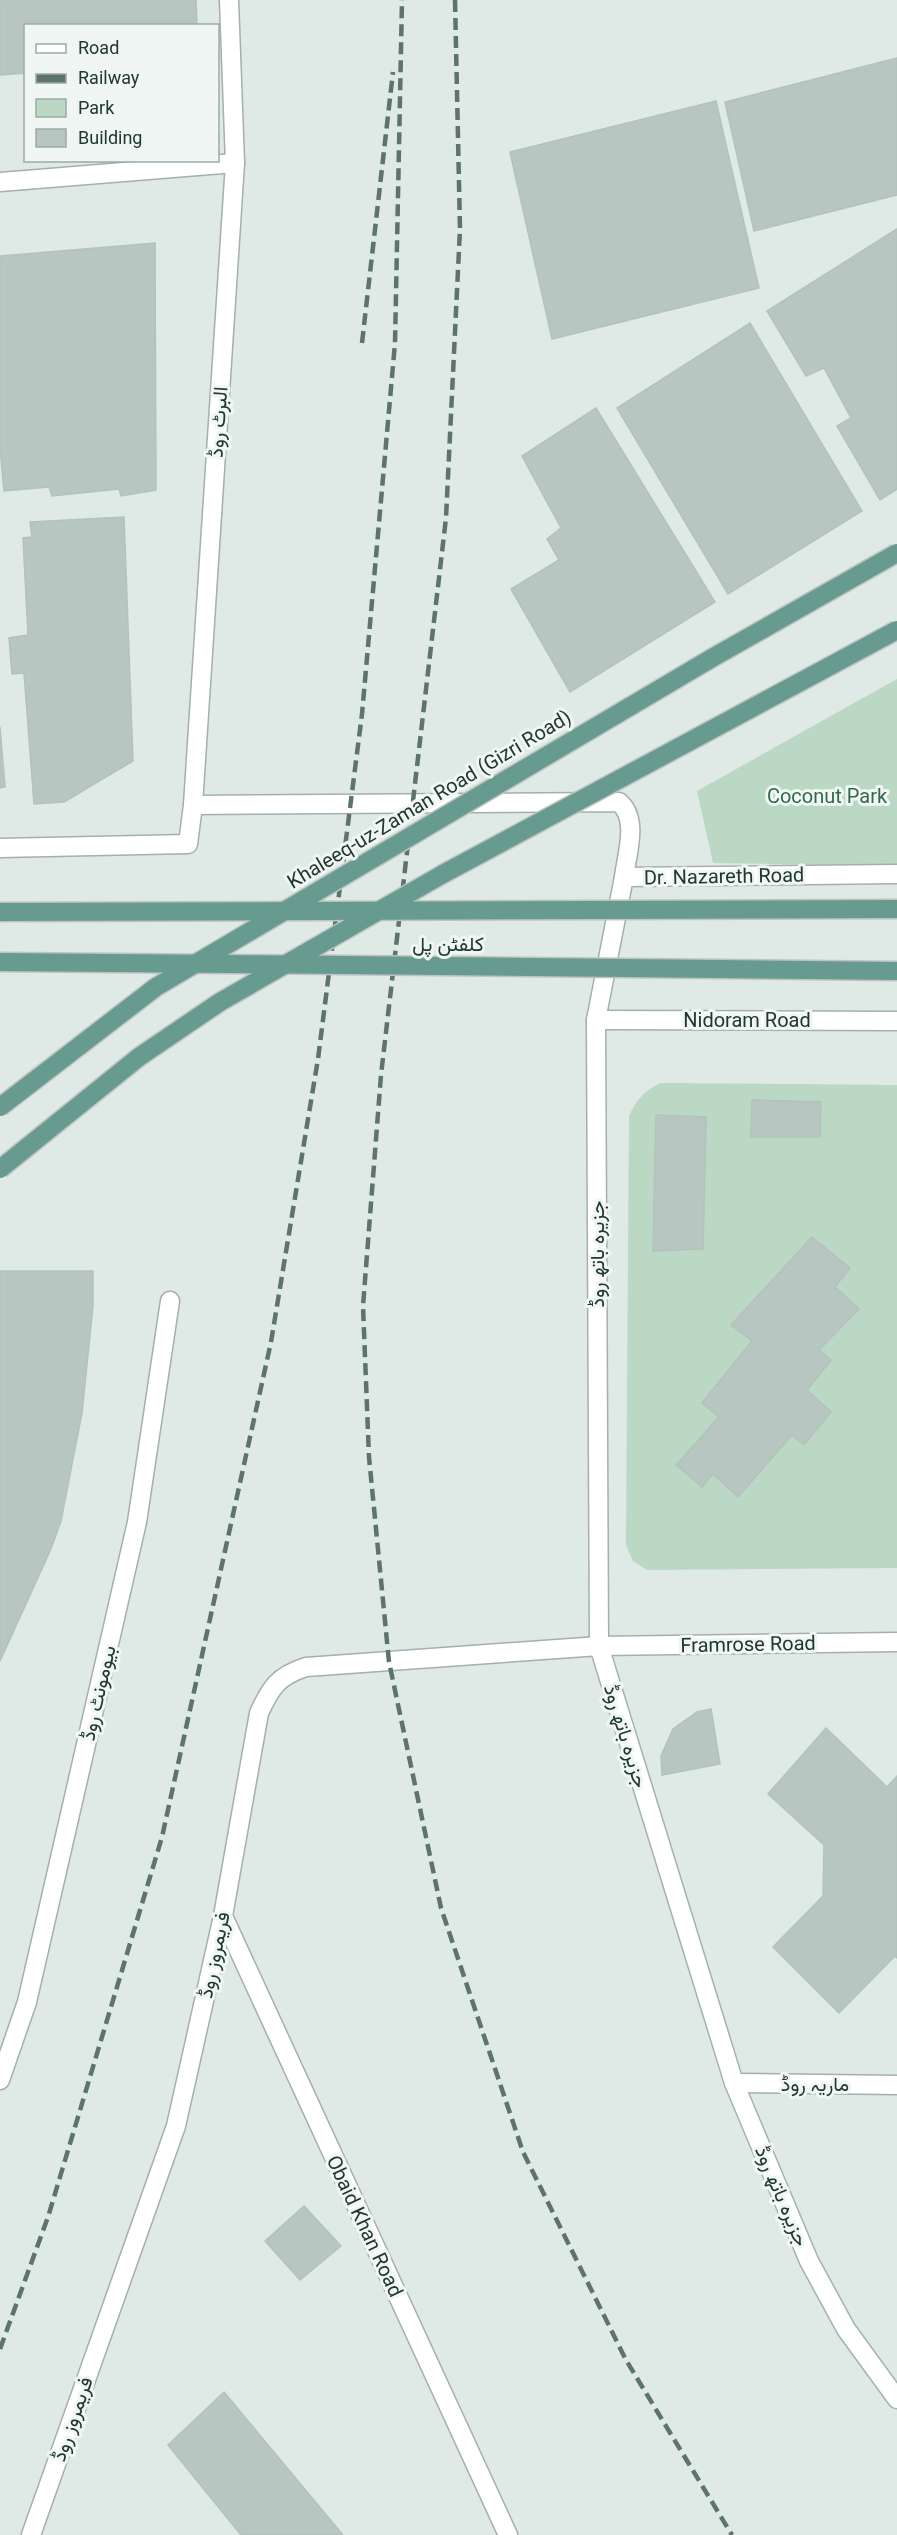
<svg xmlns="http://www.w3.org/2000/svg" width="897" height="2535" font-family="Roboto,Vazirmatn,sans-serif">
<rect width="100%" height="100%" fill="#dfe9e5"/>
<g fill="#bad8c3">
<path d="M897,679v187l-184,-3 -16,-72z"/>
<path d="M661,1083l236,2v483l-250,2 -14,-9 -7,-16 3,-429c7,-16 16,-26 32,-33z"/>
</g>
<g fill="#b8c6c1" stroke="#b3c2bc" stroke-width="1.5">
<path d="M0,0h196l1,26h-171v47l-26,2z"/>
<path d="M897,58v137l-143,36 -29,-129z"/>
<path d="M716,101l43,187 -207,51 -42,-187z"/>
<path d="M897,229v260l-17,11 -43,-74 14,-8 -27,-50 -18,8 -39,-65z"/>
<path d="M155,243l1,247 -35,6 -2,-7 -67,7 -3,-9 -45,4 -4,-43v-192z"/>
<path d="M750,323l112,188 -134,83 -111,-186z"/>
<path d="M596,408l119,194 -145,90 -59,-103 48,-29 -12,-21 14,-11 -39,-72z"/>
<path d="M124,517l9,244 -69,41 -30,2 -10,-131 -12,1 -3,-36 19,-3 -5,-97 9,-1 -2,-15z"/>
<path d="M0,727l5,60 -5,1z"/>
<path d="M752,1100l69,2 -1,35h-69z"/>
<path d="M656,1115l50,2 -3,132 -50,2z"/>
<path d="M812,1237l38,31 -15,19 24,22 -40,41 12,10 -24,30 24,22 -27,33 -12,-10 -54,62 -25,-23 -11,13 -26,-22 43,-48 -17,-14 50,-62 -21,-16z"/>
<path d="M0,1271h93v35l-11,107 -21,108 -10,28 -51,112z"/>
<path d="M711,1709l9,55 -58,11 -1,-19 12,-27 24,-17z"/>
<path d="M826,1728l61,59 10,-11v182l-2,-2 -56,57 -66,-66 50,-51 1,-51 -56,-51z"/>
<path d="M304,2206l37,40 -41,34 -35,-39z"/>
<path d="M224,2392l119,143h-102l-73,-90z"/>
</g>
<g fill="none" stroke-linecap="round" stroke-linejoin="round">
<defs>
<g id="street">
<path d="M0,182l235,-19"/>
<path d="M193,805l426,-3c20,17 8,51 5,75"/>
<path d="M0,848l188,-4 5,-39 42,-642 -6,-163"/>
<path d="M596,1020l301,1"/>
<path d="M599,1646l-3,-626 28,-143 273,-3"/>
<path d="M223,1916l285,619"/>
<path d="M0,2080l27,-78 110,-480 33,-221"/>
<path d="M734,2083l163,2"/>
<path d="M31,2535l145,-409 47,-210 36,-203c12,-26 19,-37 47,-46l293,-21 298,-4"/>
</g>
<path id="secondary" d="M599,1646l135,437 75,178 37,68 51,70"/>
</defs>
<use href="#street" stroke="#a3b0ac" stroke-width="21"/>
<use href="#secondary" stroke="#a0b4ad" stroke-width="21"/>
<use href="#street" stroke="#fff" stroke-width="18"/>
<use href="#secondary" stroke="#fff" stroke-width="18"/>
<g stroke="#5c736e" stroke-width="4.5" stroke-dasharray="12 6" stroke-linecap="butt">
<path d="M455,0l5,229 -14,289 -65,557 -18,231 6,151 20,205 52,246 82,244 103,208 106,175"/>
<path d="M362,343l31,-271"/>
<path d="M0,2349l48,-132 114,-380 109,-495 47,-283 44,-345 33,-371 7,-343"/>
</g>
<defs>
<g id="primary-bridge">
<path d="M0,912l897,-3"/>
<path d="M0,962c299,3 598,4 897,9"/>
<path d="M0,1107l156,-120 556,-329 185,-105"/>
<path d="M0,1169l139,-112 81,-55 223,-128 454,-244"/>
</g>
</defs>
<use href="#primary-bridge" stroke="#bdc3c2" stroke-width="21" stroke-linecap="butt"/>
<use href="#primary-bridge" stroke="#689b8f" stroke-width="18"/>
</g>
<g text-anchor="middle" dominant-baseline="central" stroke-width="6" stroke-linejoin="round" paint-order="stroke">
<g font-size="20" fill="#223732" stroke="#eff6f3">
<text transform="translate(218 422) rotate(-86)">البرٹ روڈ</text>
<text transform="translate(429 799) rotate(-31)">Khaleeq-uz-Zaman Road (Gizri Road)</text>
<text transform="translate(724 876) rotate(-1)">Dr. Nazareth Road</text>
<text x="448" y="944">کلفٹن پل</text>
<text x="747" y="1020">Nidoram Road</text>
<text transform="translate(597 1254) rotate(-90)">جزیرہ باتھ روڈ</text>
<text transform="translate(748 1644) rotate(-1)">Framrose Road</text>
<text transform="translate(98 1693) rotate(-77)">بیومونٹ روڈ</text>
<text transform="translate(626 1736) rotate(73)">جزیرہ باتھ روڈ</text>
<text transform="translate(214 1955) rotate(-78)">فریمروز روڈ</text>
<text x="815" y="2084">ماریہ روڈ</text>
<text transform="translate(782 2196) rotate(67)">جزیرہ باتھ روڈ</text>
<text transform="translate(365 2226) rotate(65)">Obaid Khan Road</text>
<text transform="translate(72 2419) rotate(-71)">فریمروز روڈ</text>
</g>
<g font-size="20" fill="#306a48" stroke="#eff6f3">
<text x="827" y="796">Coconut Park</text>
</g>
</g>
<rect x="24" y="24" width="195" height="138" fill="#eff6f3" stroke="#9daaa6" stroke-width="1.5"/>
<rect x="36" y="44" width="30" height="9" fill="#ffffff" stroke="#9daaa6" stroke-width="1.5"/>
<text x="78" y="54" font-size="18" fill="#223732">Road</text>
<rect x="36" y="74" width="30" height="9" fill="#5c736e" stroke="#9daaa6" stroke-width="1.5"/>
<text x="78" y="84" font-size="18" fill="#223732">Railway</text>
<rect x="36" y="99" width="30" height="18" fill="#bad8c3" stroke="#9daaa6" stroke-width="1.5"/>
<text x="78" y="114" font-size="18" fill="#223732">Park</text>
<rect x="36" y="129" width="30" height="18" fill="#b8c6c1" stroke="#9daaa6" stroke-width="1.5"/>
<text x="78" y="144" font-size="18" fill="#223732">Building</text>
</svg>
